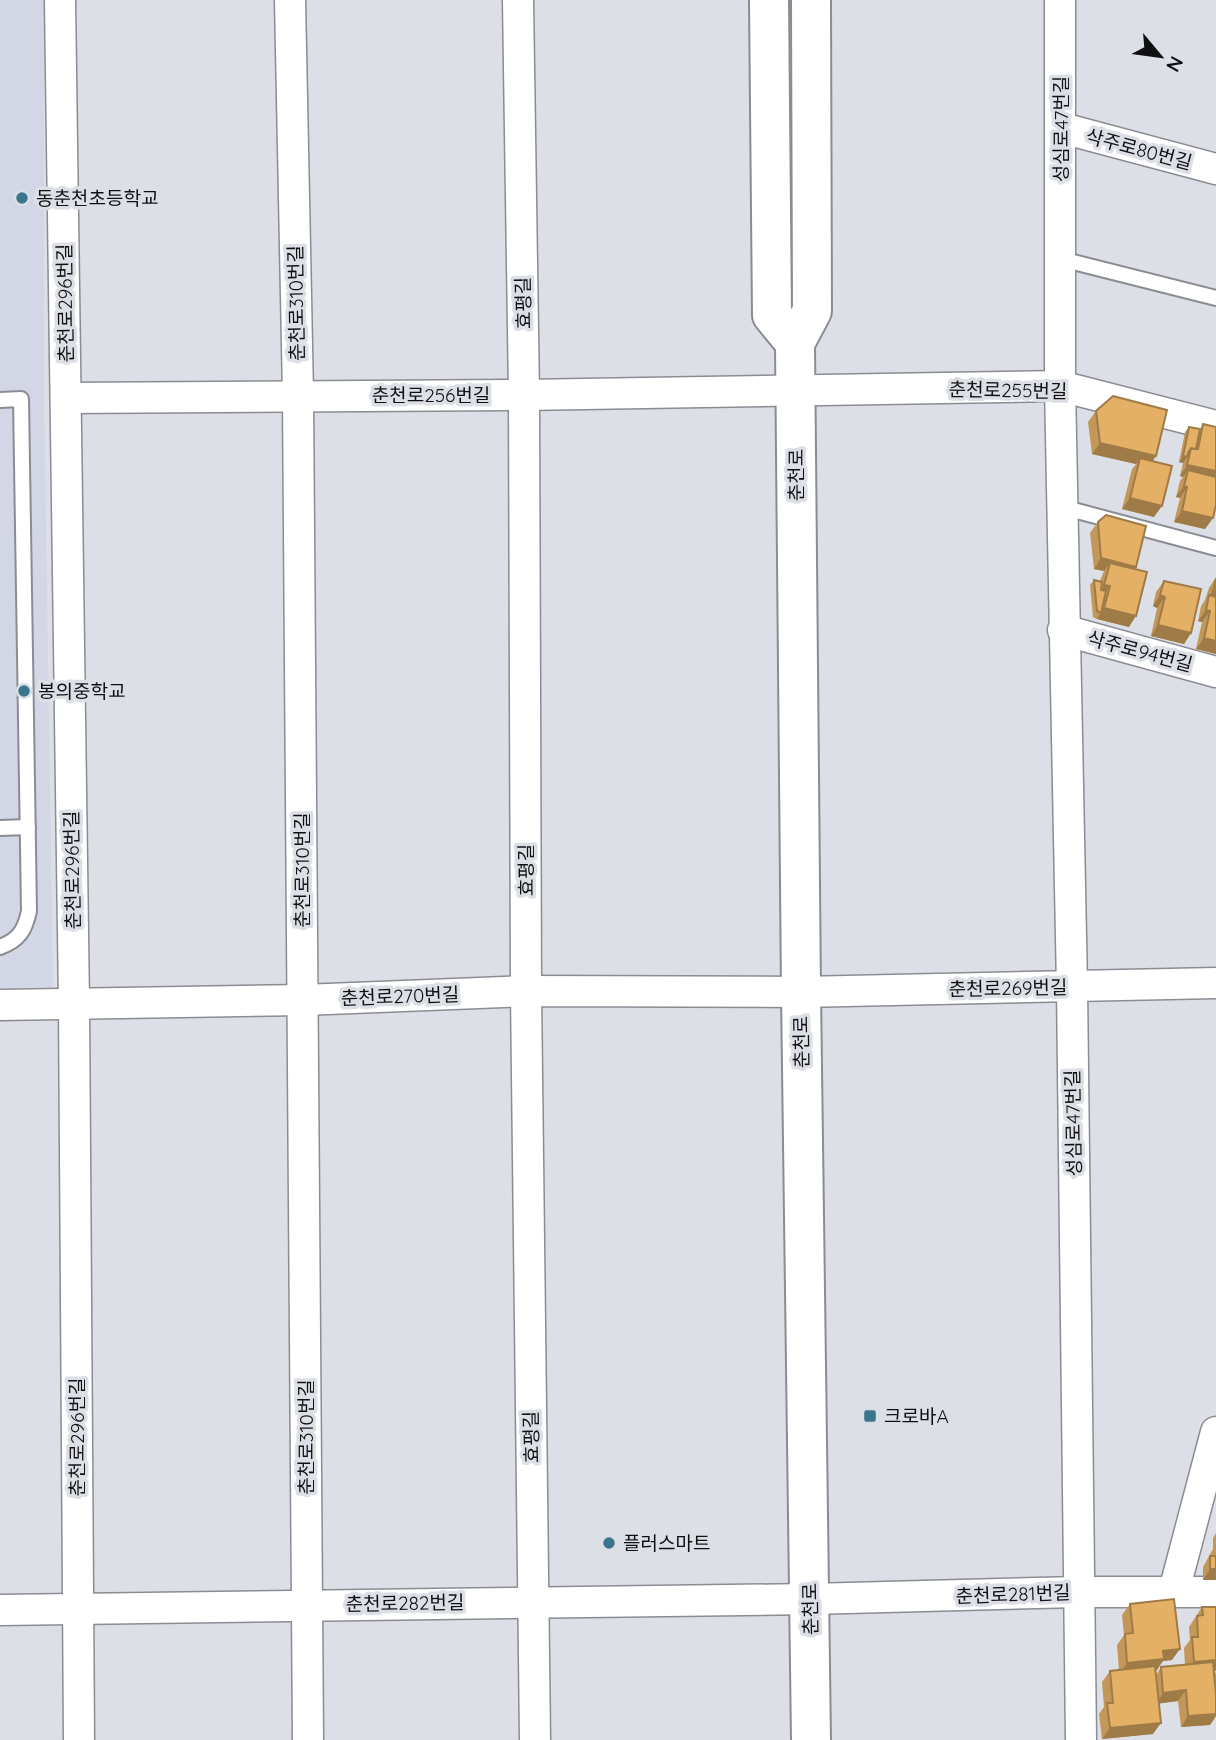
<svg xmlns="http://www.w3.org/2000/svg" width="1216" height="1740" font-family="Quicksand,'Noto Sans KR',sans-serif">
<rect width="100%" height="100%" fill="#dddfe6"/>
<path fill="#d3d6e5" d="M0,0h44v395l9,592 -53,1z"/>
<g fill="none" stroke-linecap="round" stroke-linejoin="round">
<defs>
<g id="lane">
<path d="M1061,259l155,39"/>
<path d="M0,400l21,-1 8,512c-4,19 -10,29 -29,36"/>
<path d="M1062,507l154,41"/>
<path d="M0,828l28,-1"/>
</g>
<g id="street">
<path d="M60,0l14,1004 5,736"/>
<path d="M290,0l8,395 10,1345"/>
<path d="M518,0l6,395 2,596 9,749"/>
<path d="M1060,0v386l12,601 9,753"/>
<path d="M1062,128l154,41"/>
<path d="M67,398l457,-3 536,-9 156,40"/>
<path d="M1063,630l153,42"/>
<path d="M0,1005l303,-5 223,-9 275,1 415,-9"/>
<path d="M1174,1591l42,-159"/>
<path d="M0,1610l810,-11 268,-7h138"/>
</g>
<g id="secondary">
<path d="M769,0l3,315 23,28"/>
<path d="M811,1740l-10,-748 -6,-649 17,-32 -1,-311"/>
</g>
</defs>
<use href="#lane" stroke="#8b8c93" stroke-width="18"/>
<use href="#street" stroke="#8b8c93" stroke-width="33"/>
<use href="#secondary" stroke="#8b8c93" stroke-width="42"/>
<use href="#lane" stroke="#fff" stroke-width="14"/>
<use href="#street" stroke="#fff" stroke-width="30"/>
<use href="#secondary" stroke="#fff" stroke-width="38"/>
</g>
<g fill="#c39757">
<path d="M1096,411l56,51 2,55 -32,-8 10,-40 4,-5 -44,-10 -4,-32z"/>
<path d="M1203,424l10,94 -8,11 -31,-7 6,-24 -4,-1 4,-16 3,-4 -3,-1 3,-13 -4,-1 6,-30 4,-5 11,2z"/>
<path d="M1098,522l36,47 -5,58 -32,-8 -4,-2 -3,-32 4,-5 6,1 4,-10 -10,-2 -4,-36z"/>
<path d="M1216,577v77l-20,-5 6,-27 -4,-1 3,-15 4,-6 4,-12z"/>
<path d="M1164,581l27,52 -7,11 -33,-8 6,-28 -4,-2 3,-14z"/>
<path d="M1216,1533v47h-13v-13l10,-18v-11z"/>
<path d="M1130,1604l42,56 -9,1 -8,9 1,5 5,-8 24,-2 -1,-17 6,-8 -1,-13 13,-20h14v64h-2v4l2,-3v44l-6,9 -29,2 -3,-26 -19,2 -6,31 -51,5 -3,-25 5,-7 -2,-25 8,-11 9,-1 -2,-25 7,-10 -2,-20z"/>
</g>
<g fill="#9f7b47">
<path d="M1100,443l56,13 -7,11 -9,-9 -4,6 -44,-10z"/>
<path d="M1183,456l4,1 -4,6 -4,-1z"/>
<path d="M1187,465l29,6v13l-28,-14 -5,7 -3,-1z"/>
<path d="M1184,486l3,1 -7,11 -4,-1z"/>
<path d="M1130,498l32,8 -8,11 -32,-8z"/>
<path d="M1182,511l31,7 -8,11 -31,-7z"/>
<path d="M1101,558l35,9 -8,11 -18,-15 -6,8 -10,-2z"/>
<path d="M1104,585l6,1 -8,11 -5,-1z"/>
<path d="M1213,591h3v13l-7,-8z"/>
<path d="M1160,595l5,2 -8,11 -4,-2z"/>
<path d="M1104,608l32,8 -7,11 -32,-8z"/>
<path d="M1206,610l4,1 -8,11 -4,-1z"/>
<path d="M1158,625l33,8 -7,11 -33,-8z"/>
<path d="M1204,638l12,3v13l-20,-5z"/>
<path d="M1210,1569h6v11h-13z"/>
<path d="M1180,1649l-8,11 -9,1 -6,9 -37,4 7,-11 36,-12z"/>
<path d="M1216,1660v11l-30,2 8,-11z"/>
<path d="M1186,1690l-8,11 -22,3 7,-11z"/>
<path d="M1216,1714v2l-6,9 -29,2 7,-11z"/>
<path d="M1161,1723l-8,11 -51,5 8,-11z"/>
</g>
<g fill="#e3b065" stroke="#9f7b47" stroke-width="2">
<path d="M1113,396l54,14 -11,46 -56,-13 -4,-32z"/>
<path d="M1203,424l13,3v44l-29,-6 4,-17 7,1z"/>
<path d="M1189,427l11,2 -4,20 -5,-1 -3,5 -1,4 -4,-1z"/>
<path d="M1140,458l32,8 -10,40 -32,-8z"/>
<path d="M1188,470l28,7v28l-3,13 -31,-7 5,-24 -3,-1z"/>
<path d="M1106,515l40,11 -10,41 -35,-9 -3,-36z"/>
<path d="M1110,563l37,9 -11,44 -32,-8 6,-22 -6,-1z"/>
<path d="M1216,579v12h-3z"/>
<path d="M1094,580l8,2 -1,8 5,1 -5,22 -4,-2z"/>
<path d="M1164,581l37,8 -10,44 -33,-8 7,-28 -5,-2z"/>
<path d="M1209,595l7,2v44l-12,-3 6,-27 -4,-1z"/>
<rect x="1210" y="1556" width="6" height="13"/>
<path d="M1174,1599l6,50 -17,2 1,8 -37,4 -2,-29 8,-1 -3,-29z"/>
<path d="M1202,1607h14v53l-22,2 -2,-25h6l-1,-21 6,-1z"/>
<path d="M1213,1662l3,33v19l-28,2 -2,-26 -23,3 -2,-26z"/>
<path d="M1155,1666l6,57 -51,5 -3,-25h6l-3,-32z"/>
</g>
<g fill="#3a758d" stroke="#dddfe6" stroke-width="2.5">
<circle cx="22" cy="198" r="7"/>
<circle cx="24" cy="691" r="7"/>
<rect x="863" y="1409" width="14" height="14" rx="3.5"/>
<circle cx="609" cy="1543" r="7"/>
</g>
<g text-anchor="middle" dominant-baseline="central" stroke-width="7" stroke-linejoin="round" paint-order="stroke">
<g font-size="19" fill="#101013" stroke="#dddfe6">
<text transform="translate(1061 129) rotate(-90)">성심로47번길</text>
<text transform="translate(1139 149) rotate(15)">삭주로80번길</text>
<text transform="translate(65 303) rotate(-91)">춘천로296번길</text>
<text transform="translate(296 303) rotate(-91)">춘천로310번길</text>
<text transform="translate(523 303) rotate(-91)">효평길</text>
<text transform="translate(1008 390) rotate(1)">춘천로255번길</text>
<text x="431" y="395">춘천로256번길</text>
<text transform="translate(796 475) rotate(-90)">춘천로</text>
<text transform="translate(1140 651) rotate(15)">삭주로94번길</text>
<text transform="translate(72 870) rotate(-91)">춘천로296번길</text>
<text transform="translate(302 870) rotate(-90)">춘천로310번길</text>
<text transform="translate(526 870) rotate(-90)">효평길</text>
<text transform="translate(1008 988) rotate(-1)">춘천로269번길</text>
<text transform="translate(400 996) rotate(-2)">춘천로270번길</text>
<text transform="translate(801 1042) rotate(-91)">춘천로</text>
<text transform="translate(1073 1123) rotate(-91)">성심로47번길</text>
<text transform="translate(77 1437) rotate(-90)">춘천로296번길</text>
<text transform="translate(306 1437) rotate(-90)">춘천로310번길</text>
<text transform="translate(531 1437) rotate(-91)">효평길</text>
<text transform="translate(1013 1594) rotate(-2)">춘천로281번길</text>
<text transform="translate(405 1603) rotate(-1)">춘천로282번길</text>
<text transform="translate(810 1609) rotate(-91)">춘천로</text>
</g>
<g font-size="19" fill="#101013" stroke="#dddfe6" text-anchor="start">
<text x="36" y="198">동춘천초등학교</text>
<text x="38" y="691">봉의중학교</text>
<text x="884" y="1416">크로바A</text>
<text x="623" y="1543">플러스마트</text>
</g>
</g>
<g transform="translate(1160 56) rotate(119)" stroke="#dddfe6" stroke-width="5" paint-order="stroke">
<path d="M0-5L12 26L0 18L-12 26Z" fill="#101013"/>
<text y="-10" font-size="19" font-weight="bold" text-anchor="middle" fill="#101013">N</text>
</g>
</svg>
